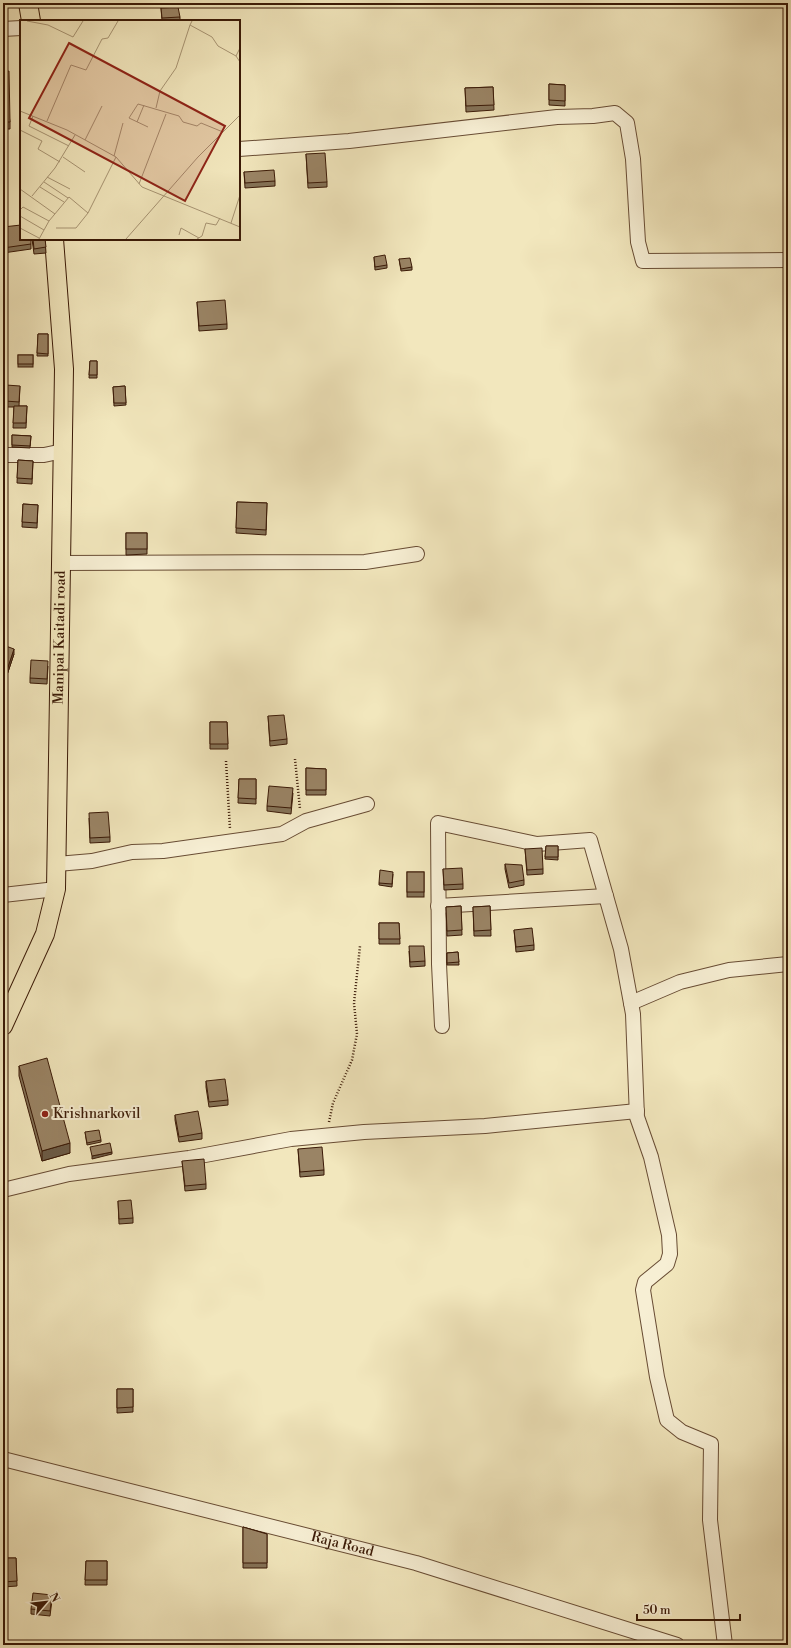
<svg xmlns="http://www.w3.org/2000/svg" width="791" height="1648" font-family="'Libre Bodoni',serif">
<rect width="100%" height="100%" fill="#f2e7bd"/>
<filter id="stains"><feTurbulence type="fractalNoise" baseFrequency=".005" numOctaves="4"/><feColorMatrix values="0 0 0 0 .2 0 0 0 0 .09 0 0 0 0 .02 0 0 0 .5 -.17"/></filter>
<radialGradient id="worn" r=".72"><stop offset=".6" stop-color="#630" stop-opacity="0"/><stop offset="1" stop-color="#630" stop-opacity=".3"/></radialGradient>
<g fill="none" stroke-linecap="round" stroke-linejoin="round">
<defs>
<g id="minor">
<path d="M3,29l18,-1"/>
<path d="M239,149l110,-8 208,-24 36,-1 22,-3 12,10 6,36 5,83 5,19 145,-1"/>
<path d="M3,455h41l19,-4"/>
<path d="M61,563l304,-1 52,-8"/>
<path d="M57,864l35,-3 40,-9 31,-1 119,-17 24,-13 61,-17"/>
<path d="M3,895l53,-6"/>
<path d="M438,906l168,-10"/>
<path d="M631,1003l49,-21 49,-12 59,-6"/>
<path d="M442,1026l-3,-62 -1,-141 99,21 53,-4 31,109 12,65 4,103 14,40 18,78 1,19 -3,10 -22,18 -2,8 14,87 10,43 15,12 29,12 -1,76 15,125"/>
<path d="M3,1190l66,-16 120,-16 102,-19 73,-7 121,-6 152,-15"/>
<path id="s1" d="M3,1459l413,104 261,82"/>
</g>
<g id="major">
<path d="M28,3l3,18"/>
<path id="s2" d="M3,1026l42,-92 11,-45 8,-520 -10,-130"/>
</g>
</defs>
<use href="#minor" stroke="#684c34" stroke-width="16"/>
<use href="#major" stroke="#3a1906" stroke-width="20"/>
<g stroke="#3a1906" stroke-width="2.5" stroke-dasharray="1 2" stroke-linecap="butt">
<path d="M295,759l5,50"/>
<path d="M226,761l4,68"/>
<path d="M329,1122l4,-19 19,-43 5,-26 -3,-31 6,-57"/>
</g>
<use href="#minor" stroke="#f7efd4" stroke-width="14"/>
<use href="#major" stroke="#f2e7bd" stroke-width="18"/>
</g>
<g fill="#847257" stroke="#3a1906">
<path d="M161,8l19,9v3l-18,1z"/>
<path d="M3,72l7,50v7h-7z"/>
<path d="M549,84l16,1v21l-16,-1z"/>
<path d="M493,87l1,23 -28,2 -1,-24z"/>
<path d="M306,154l21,28v5l-19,1z"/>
<path d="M244,172l31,9v5l-30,2z"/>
<path d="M3,227l28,17v5l-28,4z"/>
<path d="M32,239h13l1,14 -12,1z"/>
<path d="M374,257l13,8v3l-12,2z"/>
<path d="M399,259l13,8v3l-11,1z"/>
<path d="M197,302l30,22v5l-28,2z"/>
<path d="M38,334h10v22h-11z"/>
<rect x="18" y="355" width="15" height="12"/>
<path d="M90,361h7v17h-8z"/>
<path d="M20,386l-1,20h8l-1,22h-13l1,-21h-9v-6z"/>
<path d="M125,386l1,19 -12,1 -1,-19z"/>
<path d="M12,435l19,1 -1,12 -18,-1z"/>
<path d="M18,460l15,1 -1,23 -15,-1z"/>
<path d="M237,502l30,1 -1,32 -30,-2z"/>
<path d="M23,504l15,1 -1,23 -15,-1z"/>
<path d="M126,533h21v21l-21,1z"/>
<path d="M3,645l11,9 -7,21 -4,-1z"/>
<path d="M48,666l-1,18 -17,-1v-5z"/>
<path d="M268,716l19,23v5l-17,2z"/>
<path d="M210,722h17l1,27h-18z"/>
<path d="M306,768l20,1v26h-20z"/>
<path d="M239,779h17v25l-18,-1z"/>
<path d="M293,793l-2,21 -24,-3v-5z"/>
<path d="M89,818l21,19v5l-20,1z"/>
<path d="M546,846h12v14l-13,-1z"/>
<path d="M525,849l18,20v5l-16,1z"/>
<path d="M505,864l19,16v5l-15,3 -4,-19z"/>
<path d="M443,869l20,15v5l-19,1z"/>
<rect x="407" y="872" width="17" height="25"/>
<path d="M393,874l-1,13 -13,-2v-2z"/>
<path d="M461,906l1,29 -15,1 -1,-29z"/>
<path d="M490,906l1,30h-17l-1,-29z"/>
<path d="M379,923h20l1,21h-21z"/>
<path d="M514,930l20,15v5l-18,2z"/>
<path d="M409,951l16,10v5l-15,1z"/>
<path d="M458,952l1,13h-12v-12z"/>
<path d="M19,1066l51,87 -28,8 -23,-85z"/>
<path d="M206,1081l22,19v5l-19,2 -3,-20z"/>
<path d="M175,1115l27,18v6l-23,3 -4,-22z"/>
<path d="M85,1132l16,8v2l-14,3z"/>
<path d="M298,1149l26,21v5l-24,2z"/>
<path d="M182,1161l24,23v5l-21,2z"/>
<path d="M118,1201l15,17v5l-14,1z"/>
<path d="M117,1389h16v23l-16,1z"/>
<path d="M243,1527l24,7v34h-24z"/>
<path d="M3,1558h13l1,28 -14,1z"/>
<path d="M86,1561h21v24h-22z"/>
<path d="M52,1600l-2,16 -19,-2v-5z"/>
</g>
<g fill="#6c5c47" stroke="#3a1906">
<path d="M14,649v5l-7,21v-5z"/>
<path d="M70,1143v10l-28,8v-10z"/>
<path d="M112,1152v2l-20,5v-3z"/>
</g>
<g fill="#9a8465" stroke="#3a1906">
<path d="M178,7l2,10 -18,1 -1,-10z"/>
<path d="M9,71l1,51h-7v-50z"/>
<path d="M549,84l16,1v16l-16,-1z"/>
<path d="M493,87l1,18 -28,1 -1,-18z"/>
<path d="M325,153l2,29 -19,1 -2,-29z"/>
<path d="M274,170l1,11 -30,2 -1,-11z"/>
<path d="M21,225v14h10v5l-28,4v-21z"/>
<path d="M33,239h12l1,8 -12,2z"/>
<path d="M385,255l2,10 -12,2 -1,-10z"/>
<path d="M410,258l2,9 -11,2 -2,-10z"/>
<path d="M225,300l2,24 -28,2 -2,-24z"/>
<path d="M38,334h10v20l-11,-1z"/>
<rect x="18" y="355" width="15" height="9"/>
<path d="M90,361h7v14h-8z"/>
<path d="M6,385l14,1 -1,16 -14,-1z"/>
<path d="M125,386l1,17h-12l-1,-16z"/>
<path d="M14,406h13l-1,17h-13z"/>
<path d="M12,435l19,1 -1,10 -18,-1z"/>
<path d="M18,460l15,1 -1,18 -15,-1z"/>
<path d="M237,502l30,1 -1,27 -30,-2z"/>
<path d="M23,504l15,1 -1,18 -15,-1z"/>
<rect x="126" y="533" width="21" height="16"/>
<path d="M3,645l11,4 -7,21 -4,-1z"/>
<path d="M31,660l17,1 -1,18 -17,-1z"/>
<path d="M284,715l3,24 -17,2 -2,-25z"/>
<path d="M210,722h17l1,22h-18z"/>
<path d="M306,768l20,1v21h-20z"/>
<path d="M239,779h17v20l-18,-1z"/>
<path d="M269,786l24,2 -2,20 -24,-2z"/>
<path d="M108,812l2,25 -20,1 -1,-25z"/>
<path d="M546,846h12v11h-13z"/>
<path d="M542,848l1,21 -16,1 -2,-21z"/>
<path d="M505,864l17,1 2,15 -15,3z"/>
<path d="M462,868l1,16 -19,1 -1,-16z"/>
<path d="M380,870l13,2 -1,12 -13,-1z"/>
<rect x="407" y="872" width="17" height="20"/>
<path d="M461,906l1,24 -15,1 -1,-24z"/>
<path d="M490,906l1,24 -17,1 -1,-24z"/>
<path d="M379,923h20l1,16h-21z"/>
<path d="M532,928l2,17 -18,2 -2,-17z"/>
<path d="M409,946h15l1,15 -15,1z"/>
<path d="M458,952l1,10 -12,1v-10z"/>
<path d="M47,1058l23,85 -28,8 -23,-85z"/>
<path d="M225,1079l3,21 -19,2 -3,-21z"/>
<path d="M198,1111l4,22 -23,4 -4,-22z"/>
<path d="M99,1130l2,10 -14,3 -2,-11z"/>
<path d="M110,1143l2,9 -20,4 -2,-9z"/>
<path d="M322,1147l2,23 -24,2 -2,-23z"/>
<path d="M204,1159l2,25 -21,2 -3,-25z"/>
<path d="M131,1200l2,18 -14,1 -1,-18z"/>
<path d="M117,1389h16v18l-16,1z"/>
<path d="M243,1527l24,7v29h-24z"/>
<path d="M3,1558h13l1,23 -14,1z"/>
<path d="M86,1561h21v19h-22z"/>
<path d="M33,1593l19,2 -2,16 -19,-2z"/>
</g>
<circle fill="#8f2418" stroke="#f7efd4" stroke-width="1.5" cx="45" cy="1114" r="4"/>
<g text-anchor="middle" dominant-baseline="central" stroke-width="4" stroke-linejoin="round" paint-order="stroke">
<g font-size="14" fill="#3a1906" stroke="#f7efd4">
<text stroke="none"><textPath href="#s2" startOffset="399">Manipai Kaitadi road</textPath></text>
<text stroke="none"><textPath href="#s1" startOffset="350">Raja Road</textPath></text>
</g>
<g font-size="14" fill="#3a1906" stroke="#f7efd4" text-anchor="start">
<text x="53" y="1114">Krishnarkovil</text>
</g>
</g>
<g transform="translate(20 20)">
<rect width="220" height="220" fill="#f2e7bd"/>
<path fill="none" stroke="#a89574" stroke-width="1" d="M7,1l21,4 25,12 10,-16M172,1l-2,4 22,12 6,9 18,10M220,28l-4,8 4,6M136,88l4,-17 16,-23 14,-43M0,91l47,19 49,27 26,30 98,40M13,96l-4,10 40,20M27,101l24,-56 15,5 16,-31 6,-1 10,-17M117,102l7,-17M128,107l-19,-9 9,-14 41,12 4,6 14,4 4,-3 22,9M0,110l22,11 -4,8 22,13M65,120l17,-34M94,136l9,-33M43,137l22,15M27,157l23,12M24,162l24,16M119,164l27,-70M20,167l24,15M0,169l35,25M12,176l23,-28 20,-33M0,190l3,-3 26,14M0,196l24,14M211,203l9,-28M0,208l19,10M36,208h20l12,-15M159,215l2,-7 18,10M19,219l10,-18 20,-24 19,16 28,-56M106,219l72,-82 42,-42M177,219l5,-3 4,-13 10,2 4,-7"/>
<path fill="#8f2418" fill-opacity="0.15" stroke="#8f2418" stroke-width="2" d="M49,23l156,83 -40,75 -156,-83z"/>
<rect width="220" height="220" fill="none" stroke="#3a1906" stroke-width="2"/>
</g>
<rect width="791" height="1648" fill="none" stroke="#f2e7bd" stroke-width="16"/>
<rect x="4" y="4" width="783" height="1640" fill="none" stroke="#3a1906" stroke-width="2"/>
<rect x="8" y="8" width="775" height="1632" fill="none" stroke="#3a1906"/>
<g transform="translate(46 1602) rotate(62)" stroke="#f7efd4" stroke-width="3" paint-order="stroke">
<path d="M0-3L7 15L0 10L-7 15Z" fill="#3a1906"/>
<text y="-6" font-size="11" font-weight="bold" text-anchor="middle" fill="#3a1906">N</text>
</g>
<path d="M637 1614v6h103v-6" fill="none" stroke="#3a1906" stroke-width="2"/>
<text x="643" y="1614" font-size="12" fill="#3a1906" stroke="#f7efd4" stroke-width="3" paint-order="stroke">50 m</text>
<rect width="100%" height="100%" filter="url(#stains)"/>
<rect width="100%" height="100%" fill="url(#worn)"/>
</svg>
